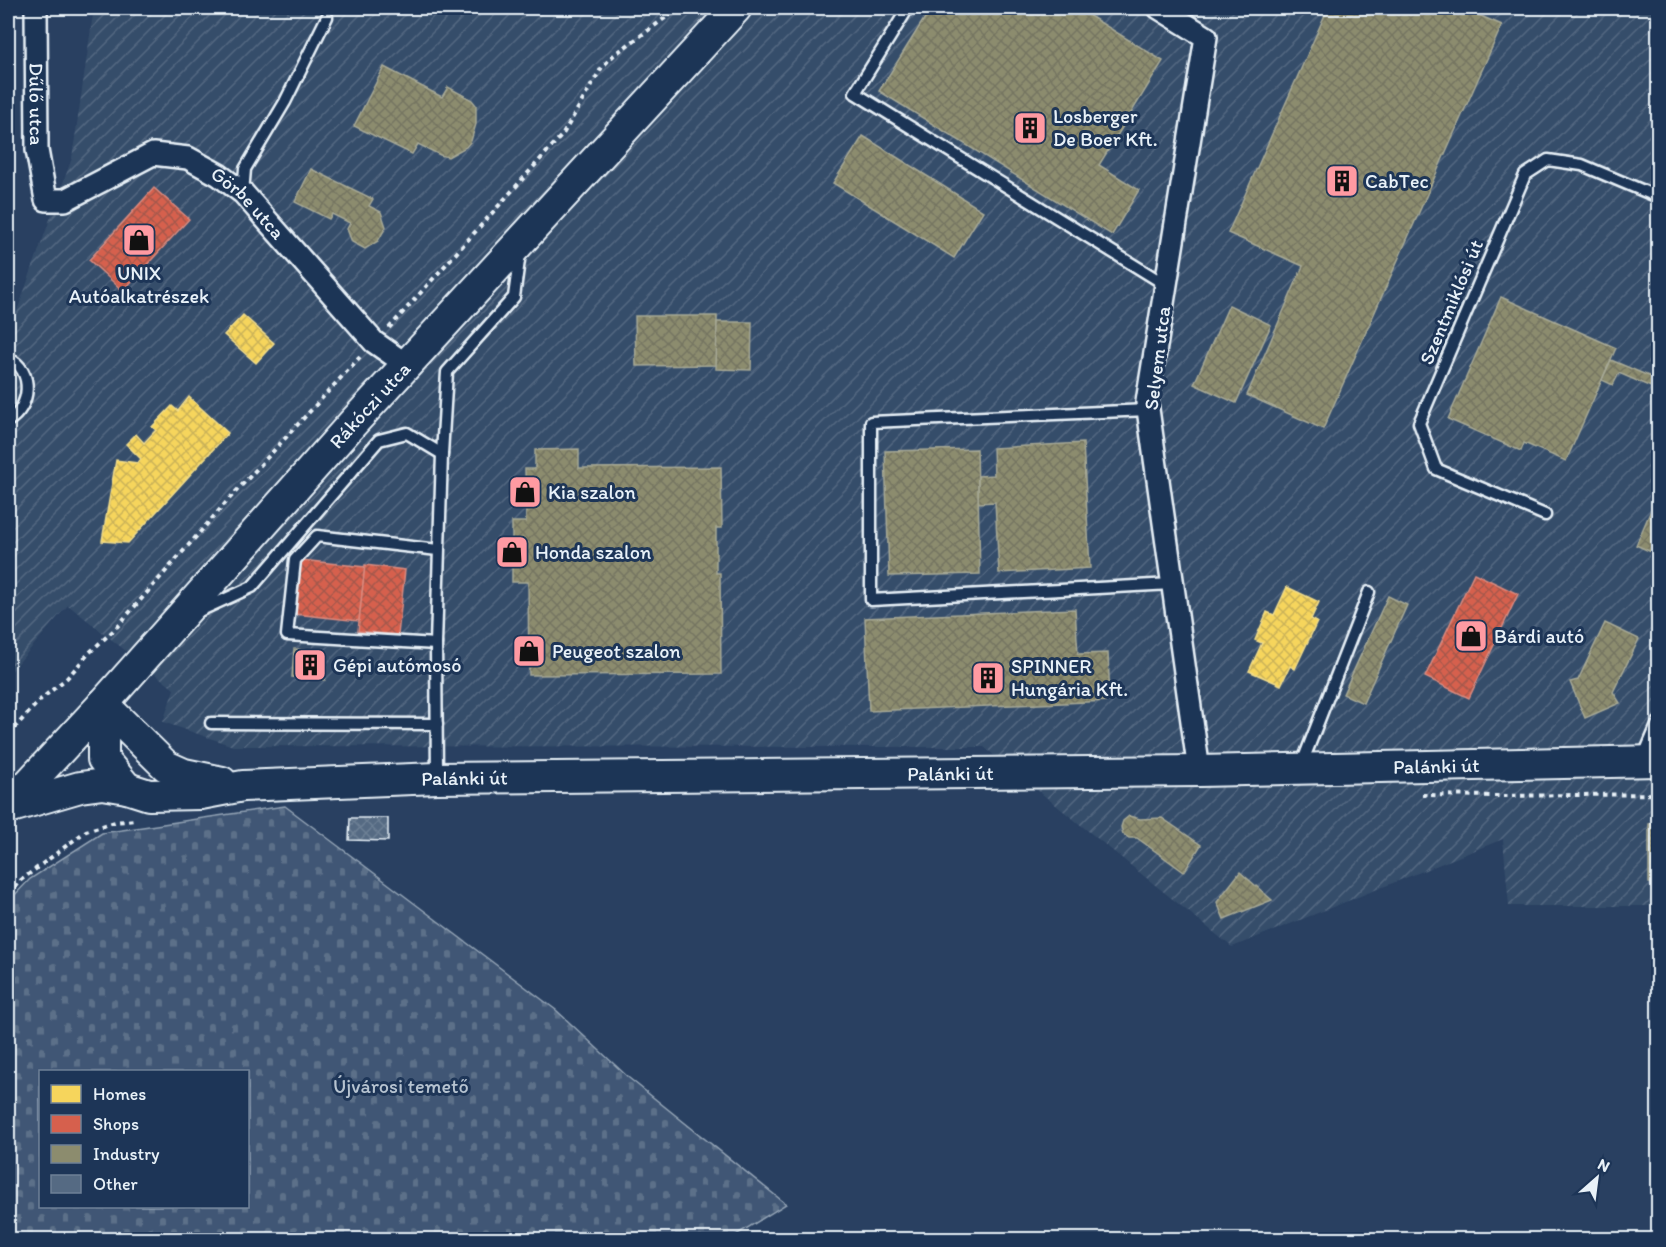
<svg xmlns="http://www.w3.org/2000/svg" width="1666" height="1247" font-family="Itim,sans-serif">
<defs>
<pattern id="industrial-furrows" width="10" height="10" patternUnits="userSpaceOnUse" patternTransform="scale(1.5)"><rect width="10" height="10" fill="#364d6b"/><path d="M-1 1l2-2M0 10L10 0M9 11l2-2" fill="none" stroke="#536781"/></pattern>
<pattern id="cemetery-stones" width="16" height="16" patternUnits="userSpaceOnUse" patternTransform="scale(1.5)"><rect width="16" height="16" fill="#415774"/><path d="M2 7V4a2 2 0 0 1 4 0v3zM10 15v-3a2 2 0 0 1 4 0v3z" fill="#5c7089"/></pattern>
<pattern id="homes-cross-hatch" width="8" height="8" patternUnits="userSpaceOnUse" patternTransform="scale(1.5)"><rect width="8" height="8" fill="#f6d55c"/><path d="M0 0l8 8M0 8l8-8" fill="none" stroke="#cab258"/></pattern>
<pattern id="shops-cross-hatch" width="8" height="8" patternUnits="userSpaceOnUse" patternTransform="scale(1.5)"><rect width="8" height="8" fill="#d6604d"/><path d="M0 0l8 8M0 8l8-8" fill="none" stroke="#a4584c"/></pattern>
<pattern id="industry-cross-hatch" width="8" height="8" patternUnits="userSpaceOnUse" patternTransform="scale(1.5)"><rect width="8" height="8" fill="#8c8c6e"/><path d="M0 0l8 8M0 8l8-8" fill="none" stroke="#747461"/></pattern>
<pattern id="building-cross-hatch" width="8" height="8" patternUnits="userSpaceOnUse" patternTransform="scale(1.5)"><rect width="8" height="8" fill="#556a83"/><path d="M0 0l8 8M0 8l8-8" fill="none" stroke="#6d8095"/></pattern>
</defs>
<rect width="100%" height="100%" fill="#294061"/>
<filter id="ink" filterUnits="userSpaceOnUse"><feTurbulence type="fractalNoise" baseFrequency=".0167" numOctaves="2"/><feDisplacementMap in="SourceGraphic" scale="12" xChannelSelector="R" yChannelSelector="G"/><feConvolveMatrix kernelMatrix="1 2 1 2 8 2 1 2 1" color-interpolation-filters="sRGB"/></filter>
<g filter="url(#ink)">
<path fill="url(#industrial-furrows)" d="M94,8h1564v898h-149l-6,-67 -271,108 -248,-200 -751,-1 -70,-24 11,-33 -106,-84 -60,70v-350h4l60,-167z"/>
<path fill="url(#cemetery-stones)" stroke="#94a4b6" stroke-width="1.5" fill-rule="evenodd" d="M285,806l271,204 73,68 157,126 -58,36 -720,-1v-337l22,-23 72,-46zM40,1072h208v134h-208z"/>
<g fill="url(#homes-cross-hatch)" stroke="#f2dd8b" stroke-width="1.5">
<path d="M243,315l31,28 -18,20 -32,-28z"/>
<path d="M189,397l39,36 -100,110 -26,-2 14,-81 22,3 3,-4 -15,-15 10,-10 8,9 12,-13 -4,-3 20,-21 6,5z"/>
<path d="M1287,587l32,15 -8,17 6,3 -22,47 -5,-3 -9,19 -32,-14 13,-28 -7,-3 12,-28 7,3z"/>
</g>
<g fill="url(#shops-cross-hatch)" stroke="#db8c80" stroke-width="1.5">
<path d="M154,188l35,31 -66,72 -34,-31z"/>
<path d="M301,560l64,7 -6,54 -64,-7z"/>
<path d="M365,565l40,5 -7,65 -40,-4z"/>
<path d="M1474,573l44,21 -49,104 -44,-21z"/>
</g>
<g fill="url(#industry-cross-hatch)" stroke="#a8aa97" stroke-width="1.5">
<path d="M931,8h146l86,53 -64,104 40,25 -27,45 -233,-144z"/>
<path d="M1328,8h134l40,17 -179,404 -76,-34 56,-129 -75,-33z"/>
<path d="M384,67l58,30 6,-10 24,13 4,5v19l-5,17 -5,6 -18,10 -8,-2 -22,-11 -6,10 -58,-28z"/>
<path d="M863,136l120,75 -29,47 -121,-75z"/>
<path d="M311,169l62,30 -4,7 12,6 5,15 -8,14 -13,8 -13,-7 -5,-13 3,-6 -18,-9 -3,5 -34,-17z"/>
<path d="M1501,297l115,51 -50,113 -42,-18 -3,8 -73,-32z"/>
<path d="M1229,305l42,20 -35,78 -42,-19z"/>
<path d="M635,316h82v49l-81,1z"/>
<path d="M717,322h35l-1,48 -35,-1z"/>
<path d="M1611,360l47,20v10l-39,-17 -6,12 -11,-5z"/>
<path d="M1083,443l7,125 -91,5 -4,-71 -17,1v-27l16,-1 -1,-27z"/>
<path d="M579,449v19l142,-1 1,61h-6v45h4l1,101 -192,1 -1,-93h-16v-60h14l-1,-53h10v-19z"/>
<path d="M977,449l3,125 -91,2 -4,-125z"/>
<path d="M1658,494v61l-22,-10z"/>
<path d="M1388,596l19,9 -44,98 -20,-9z"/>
<path d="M1075,609l3,45 30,-1 2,48 -241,10 -4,-93z"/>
<path d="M1605,623l34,16 -26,53 7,11 -35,15 -15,-36 8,-2z"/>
<path d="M294,649l33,3 -2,28 -33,-3z"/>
<path d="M1129,816l11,3 22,-1 39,27 -17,27 -47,-34h-8l-6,-4 -2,-7 2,-6z"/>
<rect x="1649" y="824" width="9" height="59"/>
<path d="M1240,872l32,28 -48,19 -7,-17z"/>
</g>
<path fill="url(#building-cross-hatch)" stroke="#e8f1f8" stroke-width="1.5" d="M350,818h38v23l-39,-1z"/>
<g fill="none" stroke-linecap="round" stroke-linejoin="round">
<defs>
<g id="lane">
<path d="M908,8l-53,85 311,192"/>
<path d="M243,193l2,-24 40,-67 42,-85"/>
<path d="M8,358c27,12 23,50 0,63"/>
<path d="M1148,410l-277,12v178l301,-16"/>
<path d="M1545,515l-109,-46 -17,-46 106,-248 23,-15 34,5 76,32"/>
<path d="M197,612l55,-25 127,-147 28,-7 35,21"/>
<path d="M436,644l-149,-9 8,-75 22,-24 121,14"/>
<path d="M211,723l226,1"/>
<path d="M1643,758l15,-35"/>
<path d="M1301,766l68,-174"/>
<path d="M437,775l-1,-131 6,-190 5,-82 67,-75 6,-44"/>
</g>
<g id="street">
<path id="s1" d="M36,8l1,142 9,50h19l88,-46 35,4 31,17 24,18 131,149 33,23"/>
<path d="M1159,8l47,29 -59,365 52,369"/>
</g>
<g id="secondary">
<path d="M103,704l63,62 18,8 38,8"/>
<path d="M103,704v55l24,29"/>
<path id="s2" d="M8,806l95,-102 249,-280 384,-416"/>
<path id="s3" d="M8,808l72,-21 23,-3 24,4 22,7 52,-1 42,-8 194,-8 762,-7 459,-10"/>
</g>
</defs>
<use href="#lane" stroke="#e8f1f8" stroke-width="15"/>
<use href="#street" stroke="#e8f1f8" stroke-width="26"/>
<use href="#secondary" stroke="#e8f1f8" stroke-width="34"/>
<g stroke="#e8f1f8" stroke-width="4" stroke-dasharray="4.5 4.5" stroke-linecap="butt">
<path d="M389,328l174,-194 39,-67 12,-12 65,-47"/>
<path d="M8,735l33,-36 26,-21 23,-26 25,-23 115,-131 130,-141"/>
<path d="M1422,795l77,1 159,-2"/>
<path d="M8,894l13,-14 65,-49 29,-9 20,-2"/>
</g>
<use href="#lane" stroke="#1d3557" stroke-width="10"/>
<use href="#street" stroke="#1d3557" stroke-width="21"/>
<use href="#secondary" stroke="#1d3557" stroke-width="30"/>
</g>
</g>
<defs>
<symbol id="building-square" viewBox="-11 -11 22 22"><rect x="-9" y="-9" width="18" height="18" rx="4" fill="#ff9aa2" stroke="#1d3557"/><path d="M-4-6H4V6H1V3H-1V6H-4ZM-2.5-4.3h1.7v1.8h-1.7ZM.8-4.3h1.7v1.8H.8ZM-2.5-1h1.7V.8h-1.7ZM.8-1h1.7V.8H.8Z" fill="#111"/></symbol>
<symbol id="shop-square" viewBox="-11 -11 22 22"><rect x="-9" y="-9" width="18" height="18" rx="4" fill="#ff9aa2" stroke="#1d3557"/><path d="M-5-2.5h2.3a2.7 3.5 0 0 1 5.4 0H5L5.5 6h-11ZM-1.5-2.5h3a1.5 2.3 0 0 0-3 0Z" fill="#111"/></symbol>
</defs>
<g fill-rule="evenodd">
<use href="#building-square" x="1011" y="109" width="38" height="38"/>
<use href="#building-square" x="1323" y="162" width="38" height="38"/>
<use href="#shop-square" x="120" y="221" width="38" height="38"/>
<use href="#shop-square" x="506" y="473" width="38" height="38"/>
<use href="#shop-square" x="493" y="533" width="38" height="38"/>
<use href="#shop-square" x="1452" y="617" width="38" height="38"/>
<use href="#shop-square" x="510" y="632" width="38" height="38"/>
<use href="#building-square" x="291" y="646" width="38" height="38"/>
<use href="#building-square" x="969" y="659" width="38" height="38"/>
</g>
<g text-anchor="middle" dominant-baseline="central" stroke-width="6" stroke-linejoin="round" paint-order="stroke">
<g font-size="20" fill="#e8f1f8" stroke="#1d3557">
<text stroke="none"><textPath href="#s1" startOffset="96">Dűlő utca</textPath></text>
<text stroke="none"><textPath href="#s1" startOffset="422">Görbe utca</textPath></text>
<text transform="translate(1451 302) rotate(-67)">Szentmiklósi út</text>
<text transform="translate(1157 358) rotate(-83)">Selyem utca</text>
<text stroke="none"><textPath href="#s2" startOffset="540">Rákóczi utca</textPath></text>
<text stroke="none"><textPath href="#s3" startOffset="1434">Palánki út</textPath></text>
<text stroke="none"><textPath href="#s3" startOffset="948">Palánki út</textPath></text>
<text stroke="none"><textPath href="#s3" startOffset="462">Palánki út</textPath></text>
</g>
<g font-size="20" fill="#e8f1f8" stroke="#1d3557" text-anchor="start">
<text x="1053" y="116">Losberger<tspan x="1053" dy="23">De Boer Kft.</tspan></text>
<text x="1365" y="181">CabTec</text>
<text x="139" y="273" text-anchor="middle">UNIX<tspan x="139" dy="23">Autóalkatrészek</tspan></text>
<text x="548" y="492">Kia szalon</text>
<text x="535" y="552">Honda szalon</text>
<text x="1494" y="636">Bárdi autó</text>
<text x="552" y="651">Peugeot szalon</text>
<text x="333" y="665">Gépi autómosó</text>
<text x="1011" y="666">SPINNER<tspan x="1011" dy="23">Hungária Kft.</tspan></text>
</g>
<g font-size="20" fill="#b6c3d0" stroke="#1d3557">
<text x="401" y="1086">Újvárosi temető</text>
</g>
</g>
<rect width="1666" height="1247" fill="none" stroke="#1d3557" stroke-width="30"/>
<rect x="15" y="15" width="1636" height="1217" fill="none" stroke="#e8f1f8" stroke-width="2" filter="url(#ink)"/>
<rect x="39" y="1070" width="210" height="138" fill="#1d3557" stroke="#6e8097" stroke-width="1.5"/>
<rect x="51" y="1085" width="30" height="18" fill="#f6d55c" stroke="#6e8097" stroke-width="1.5"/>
<text x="93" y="1100" font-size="18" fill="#e8f1f8">Homes</text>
<rect x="51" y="1115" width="30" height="18" fill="#d6604d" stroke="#6e8097" stroke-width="1.5"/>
<text x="93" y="1130" font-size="18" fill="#e8f1f8">Shops</text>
<rect x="51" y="1145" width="30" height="18" fill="#8c8c6e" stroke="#6e8097" stroke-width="1.5"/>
<text x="93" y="1160" font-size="18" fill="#e8f1f8">Industry</text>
<rect x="51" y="1175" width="30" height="18" fill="#556a83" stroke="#6e8097" stroke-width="1.5"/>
<text x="93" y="1190" font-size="18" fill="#e8f1f8">Other</text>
<g transform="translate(1597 1178) rotate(28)" stroke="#1d3557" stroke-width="4.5" paint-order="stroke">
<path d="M0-4.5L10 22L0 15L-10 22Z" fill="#e8f1f8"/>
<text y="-9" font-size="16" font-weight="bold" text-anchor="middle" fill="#e8f1f8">N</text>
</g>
</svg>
